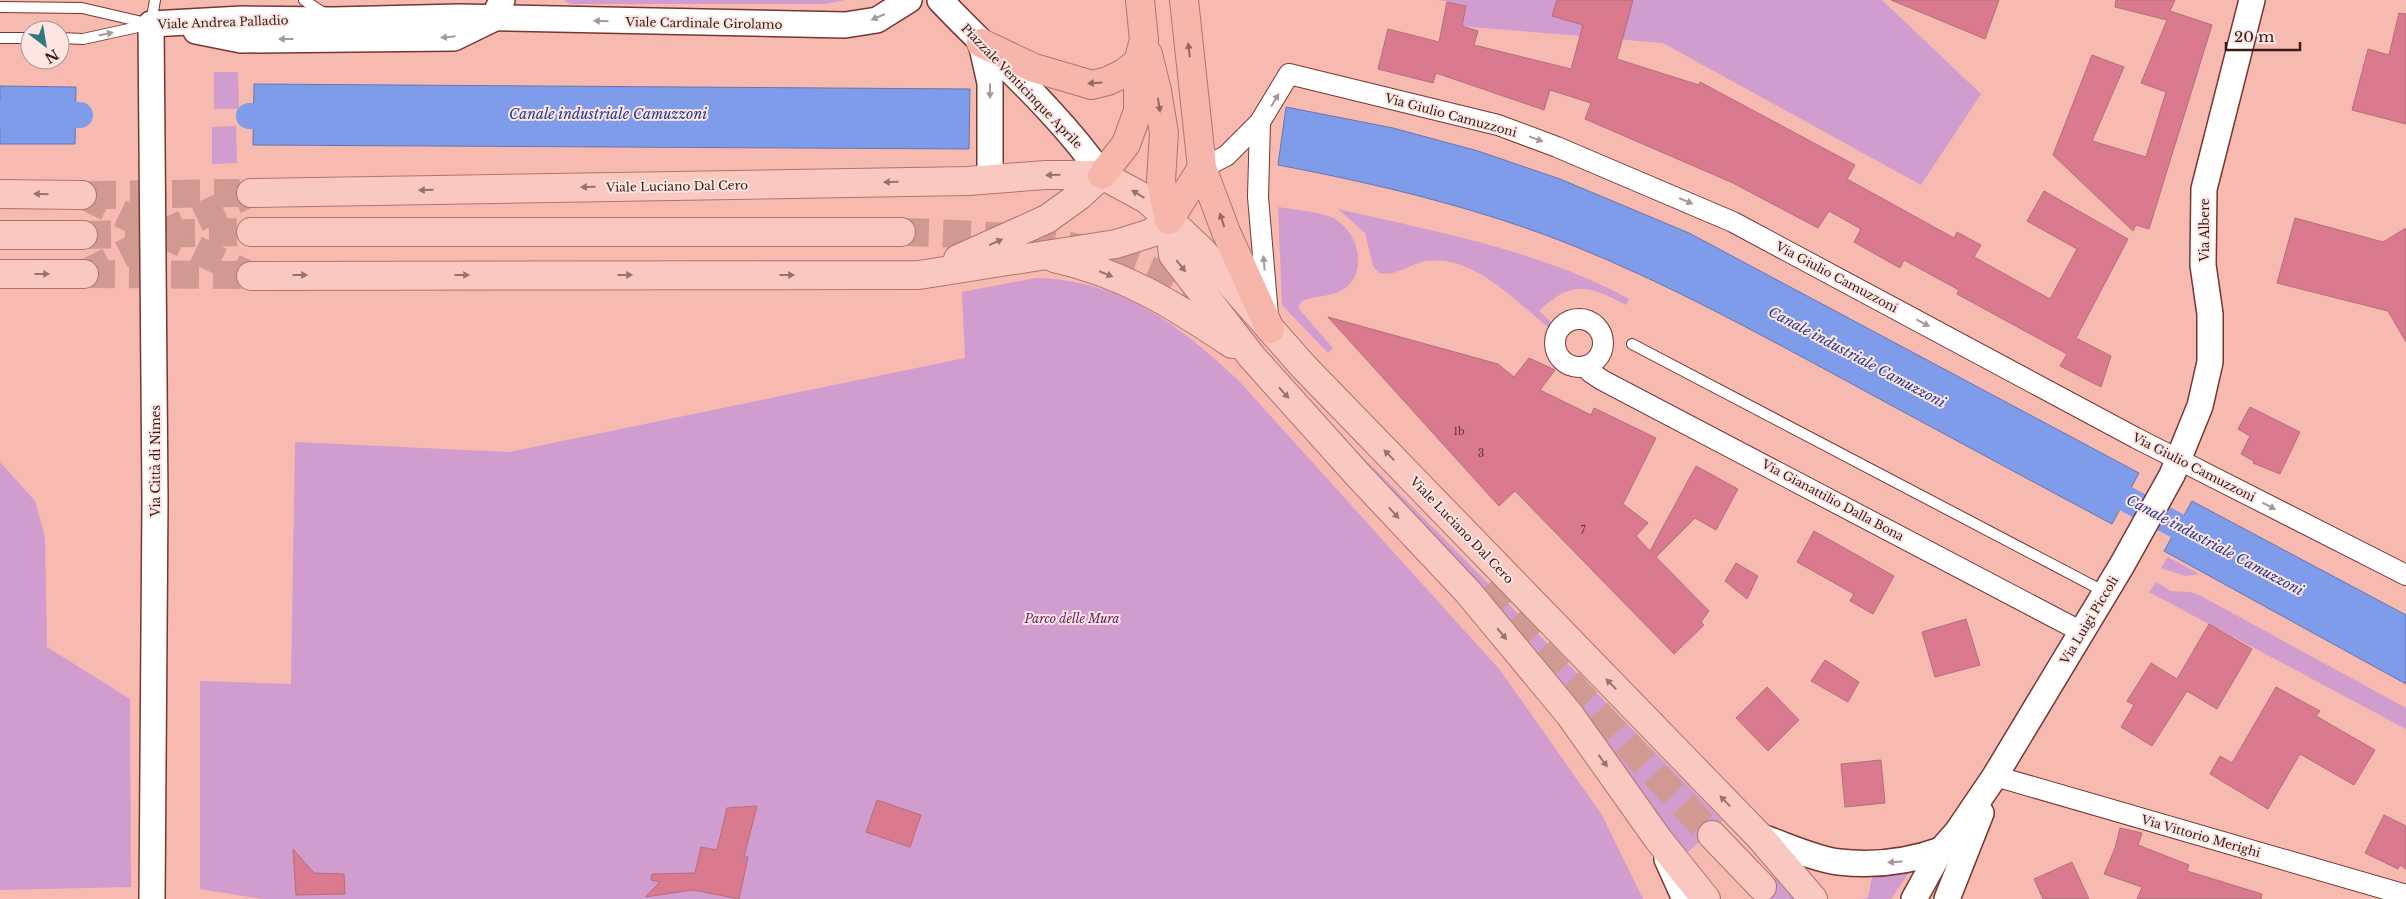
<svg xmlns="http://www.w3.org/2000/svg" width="2406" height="899" font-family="'Libre Baskerville',serif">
<rect width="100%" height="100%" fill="#f7bab1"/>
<g fill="#d09dce">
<path d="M564,0h281l-20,4h-255z"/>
<path d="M1438,0h444l99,94 -60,91 -258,-142 -201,-17 4,-21z"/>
<path d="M214,72h24l1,37h-25z"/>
<path d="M236,126l1,37 -25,1v-37z"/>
<path d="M1278,207c16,3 38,4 53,10 30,13 40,63 5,76 -11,4 -23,3 -34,8l-4,7 35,40 -5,5 -46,-48z"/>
<path d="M1338,209c99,23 201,41 291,90l-3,6c-37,-19 -53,-26 -87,6l12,11 -3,5c-34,-27 -74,-72 -121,-66 -17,2 -30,16 -48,12l-6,-7 -8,-33z"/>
<path d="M1035,278c84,1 146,48 204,103l261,289 102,145 41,84h-1381l-62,-10v-208l91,3 4,-242 214,10 456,-94 -3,-66z"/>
<path d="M1280,378l101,97 342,346 -42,37z"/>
<path d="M0,462l35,39 10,36 2,110 83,52 1,188 -131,3z"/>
<path d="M2168,557l31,17 -14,2 -24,-8z"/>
<path d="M2156,582l15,9 19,1 11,4 205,112v21l-257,-137z"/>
<path d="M1912,868l-21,31h-28l5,-1 4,-21z"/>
<path d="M1776,877l20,22h-45z"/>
</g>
<g fill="#7f9cea" stroke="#6975ab">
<path d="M254,84l716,5 -1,60 -716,-4z"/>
<path d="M0,86l76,1 -1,57h-75z"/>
<path d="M1286,107l107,21 85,23 82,28 129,54 450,240 -27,51c-90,-48 -181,-97 -271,-146 -87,-47 -175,-95 -267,-132 -95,-38 -196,-62 -296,-81z"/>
<path d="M2192,501l214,114v69l-242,-133z"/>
</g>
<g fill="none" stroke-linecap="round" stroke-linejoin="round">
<g stroke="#7f9cea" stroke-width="26">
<path d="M0,114l80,1"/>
<path d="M249,116h41"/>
<path d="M2094,482l116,61"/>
</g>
</g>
<g fill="#da7a8e" stroke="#b46e7b">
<path d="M1557,0h76l-16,59 82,26 1,-3 155,83 -8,14 107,59 3,-6 24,13 -7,12 76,42 27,-50 -50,-28 17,-30 84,48 -52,99 35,18 -10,31 -41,-21 7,-12 -110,-60 2,-4 -55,-30 -4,8 -46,-26 7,-13 -32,-18 -11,17 -85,-45 -148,-64 6,-16 -41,-13 -6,20 -108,-37 -3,10 -55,-14 10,-40 51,13 8,-40 19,4 -4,20 16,5 -4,14 97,24 12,-44 -31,-9z"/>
<path d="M1891,0h108l-14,39z"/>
<path d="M2116,0h59l-5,11 42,14 -63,204 -13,-4 -3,6 -80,-76 39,-100 32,12 -32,74 54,16 20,-65 -25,-9 26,-63 -52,-13z"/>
<path d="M2399,13l7,1v110l-54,-14 16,-61 21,6z"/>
<path d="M2295,218l88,24 23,-14v114l-18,-31 -111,-28z"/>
<path d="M1328,317l170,47 16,13 15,-19 26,12 -15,20 51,25 3,-7 62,30 -33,66 25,19 -12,13 14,15 46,-85 42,23 -22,41 -21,-12 -39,39 53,54 -8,11 3,3 -30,29 -159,-163 -16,15z"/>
<path d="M2250,407l50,25 -20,42 -27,-11 1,-2 -13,-7 9,-18 -12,-7z"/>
<path d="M1814,531l80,45 -21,38 -23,-13 4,-7 -57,-32z"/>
<path d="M1736,563l22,13 -11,23 -22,-18z"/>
<path d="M1966,619l14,46 -45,12 -13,-45z"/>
<path d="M2209,624l43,25 -35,60 -30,-18 -35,55 -31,-19 13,-22 -7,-4 24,-38 26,16z"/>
<path d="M1825,660l34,22 -11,20 -37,-21z"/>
<path d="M1767,687l32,33 -31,31 -32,-33z"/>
<path d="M2276,687l44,24 -4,5 59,34 -21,35 -54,-31 -32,55 -58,-35 10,-18 12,7z"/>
<path d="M1881,760l4,43 -40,4 -4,-43z"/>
<path d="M877,800l44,15 -11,32 -44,-15z"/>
<path d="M757,806l-13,51h4l-9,42 -46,-9 -48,7 15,-15 -9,-2 1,-6 43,-1 6,-26 16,3 10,-42z"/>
<path d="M2384,815l22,11v43l-6,-4 -2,4 -33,-16z"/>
<path d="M2120,828l22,5 -4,12 51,20 -2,6 75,23 -1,5h-124l5,-12 -38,-13 11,-26z"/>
<path d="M293,849l21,24 30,1 1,20 -49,1z"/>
<path d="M2072,862l17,37h-46l-9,-20z"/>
</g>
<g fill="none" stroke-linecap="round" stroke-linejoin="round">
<g stroke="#d09a92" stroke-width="28" stroke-dasharray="28 14" stroke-linecap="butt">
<path d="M82,195l169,81"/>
<path d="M88,195l152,-2"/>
<path d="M901,232c101,3 223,6 305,71"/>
<path d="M83,235l168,-3"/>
<path d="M84,274l78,-40 89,-41"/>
<path d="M87,274l155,1"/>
<path d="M1482,590l230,245"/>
</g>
<defs>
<g id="service">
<path d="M304,0l21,14"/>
<path d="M0,7l82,1 69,16"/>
<path d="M151,23l4,-23"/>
<path d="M0,38h30"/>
<path d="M60,38l23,1 64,-14"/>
<path d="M1632,344l473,248"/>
</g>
<g id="minor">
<path d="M1260,122l-2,75 10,118"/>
<path d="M1202,168l24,-12 34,-34 29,-48 209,51 59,22 176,75 403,216 270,137"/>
<circle cx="1579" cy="343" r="24"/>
<path d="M1586,366l4,6 12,8 480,252"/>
<path d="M1995,776l411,119"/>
</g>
<g id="tertiary">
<path d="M940,0c54,57 117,110 162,175"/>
<path d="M151,24l4,476 -3,399"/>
<path d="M151,24l91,-5 92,1 125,-3 386,8 32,-5 32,-20"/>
<path d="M196,31l45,9 213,-2 39,-19 9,-19"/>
<path d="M981,43l9,40v97"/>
<path d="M1759,836c24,8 55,23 80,26 36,4 69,0 102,-12"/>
<path d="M1667,859l18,40"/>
<path d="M1914,899l27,-49 16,-18 38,-56 127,-211 50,-90 28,-69 10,-44v-48l-7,-49 1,-76 48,-189"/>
<path d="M1947,899l34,-86"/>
</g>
<g id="primary">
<path d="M251,193l717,-12 78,-6h56l46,25 54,51 101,115 456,470 54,63"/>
<path d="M0,194l82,1"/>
<path d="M1169,220l4,35 79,102 106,118 110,117 102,123 88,124 48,60"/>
<path d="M251,232h650"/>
<path d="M0,235h83"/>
<path d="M1054,258c69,15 120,47 178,86"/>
<path d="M958,259l89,-40 32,-23 23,-21"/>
<path d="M0,274h84"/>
<path d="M251,276l668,-1 197,-31 35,-11 18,-13"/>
<path d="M1712,835l50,52"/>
</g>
<g id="trunk">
<path d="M1184,0l18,168 24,64 44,97"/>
<path d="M981,43l53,25 58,17 16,-4 16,-8 14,-11"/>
<path d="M1148,54l9,37 7,42 -3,48 8,39"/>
<path d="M1102,175l24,-31 12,-33v-49l6,-22 -4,-40"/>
<path d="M1169,220l33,-52"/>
</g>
</defs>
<use href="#service" stroke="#763730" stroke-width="12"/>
<use href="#minor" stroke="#763730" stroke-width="22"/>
<use href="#tertiary" stroke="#763730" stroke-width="28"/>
<use href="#primary" stroke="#b2736b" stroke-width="30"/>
<use href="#trunk" stroke="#b2736b" stroke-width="30"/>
<use href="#service" stroke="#fff" stroke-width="10"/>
<use href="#minor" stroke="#fff" stroke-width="20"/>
<use href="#tertiary" stroke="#fff" stroke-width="25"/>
<use href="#primary" stroke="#f9c8c1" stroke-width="28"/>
<use href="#trunk" stroke="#f7b6ac" stroke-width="28"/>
</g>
<defs><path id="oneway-solid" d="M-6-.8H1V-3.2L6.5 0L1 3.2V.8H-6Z" transform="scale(1.25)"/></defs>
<g fill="#a59897">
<use href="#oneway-solid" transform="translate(878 17) rotate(157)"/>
<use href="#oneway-solid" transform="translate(601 21) rotate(-179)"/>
<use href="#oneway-solid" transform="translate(106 34) rotate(-12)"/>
<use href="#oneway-solid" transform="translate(448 37) rotate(174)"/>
<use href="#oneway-solid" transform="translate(286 39) rotate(180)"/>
<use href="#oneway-solid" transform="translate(990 91) rotate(90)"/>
<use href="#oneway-solid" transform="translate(1275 100) rotate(-59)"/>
<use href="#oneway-solid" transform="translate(1536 139) rotate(20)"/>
<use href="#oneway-solid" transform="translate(1686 201) rotate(23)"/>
<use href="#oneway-solid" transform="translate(1264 263) rotate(-95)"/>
<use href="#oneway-solid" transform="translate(1923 323) rotate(28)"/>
<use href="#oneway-solid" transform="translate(2269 506) rotate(27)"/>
<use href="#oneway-solid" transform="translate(1895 862) rotate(176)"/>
</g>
<g fill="#966862">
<use href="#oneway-solid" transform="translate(1189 50) rotate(-97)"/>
<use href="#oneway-solid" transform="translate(1095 83) rotate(176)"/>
<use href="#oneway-solid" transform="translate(1159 105) rotate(81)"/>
<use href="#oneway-solid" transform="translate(1222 220) rotate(-108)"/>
</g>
<g fill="#98726c">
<use href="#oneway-solid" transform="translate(1053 175) rotate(179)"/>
<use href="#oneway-solid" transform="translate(891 182) rotate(179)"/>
<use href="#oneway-solid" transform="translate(588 187) rotate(179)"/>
<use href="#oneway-solid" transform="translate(426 190) rotate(179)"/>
<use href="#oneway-solid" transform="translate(41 194) rotate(-179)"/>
<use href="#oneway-solid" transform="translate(1138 194) rotate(-149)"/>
<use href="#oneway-solid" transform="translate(996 242) rotate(-24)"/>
<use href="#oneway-solid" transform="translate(1181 266) rotate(52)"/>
<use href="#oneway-solid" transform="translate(42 274)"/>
<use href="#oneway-solid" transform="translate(1106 274) rotate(22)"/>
<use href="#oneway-solid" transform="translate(300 275)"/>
<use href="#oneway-solid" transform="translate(462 275)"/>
<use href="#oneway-solid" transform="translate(625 275)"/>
<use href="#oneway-solid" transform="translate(787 275)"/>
<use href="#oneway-solid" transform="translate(1284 393) rotate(48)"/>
<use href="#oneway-solid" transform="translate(1389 455) rotate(-134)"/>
<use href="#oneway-solid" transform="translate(1394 513) rotate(47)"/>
<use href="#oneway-solid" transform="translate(1502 634) rotate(50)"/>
<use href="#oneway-solid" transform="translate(1611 684) rotate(-134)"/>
<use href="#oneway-solid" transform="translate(1603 761) rotate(54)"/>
<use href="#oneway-solid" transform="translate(1725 801) rotate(-134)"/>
</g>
<g text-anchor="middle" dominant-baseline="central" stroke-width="4" stroke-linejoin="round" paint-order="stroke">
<g font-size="10" fill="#5f3335">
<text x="1459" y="431">1b</text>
<text x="1481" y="453">3</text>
<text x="1583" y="530">7</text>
</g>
<g font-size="12" fill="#361b17" stroke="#fde5e2">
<text transform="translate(223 22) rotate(-2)">Viale Andrea Palladio</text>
<text transform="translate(704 23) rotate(1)">Viale Cardinale Girolamo</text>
<text transform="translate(1022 86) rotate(46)">Piazzale Venticinque Aprile</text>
<text transform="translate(1451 115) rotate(15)">Via Giulio Camuzzoni</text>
<text transform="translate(677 186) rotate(-1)">Viale Luciano Dal Cero</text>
<text transform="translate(2204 230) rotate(-90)">Via Albere</text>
<text transform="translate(1837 277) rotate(28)">Via Giulio Camuzzoni</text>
<text transform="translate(155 461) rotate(-90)">Via Città di Nimes</text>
<text transform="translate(2194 467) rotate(27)">Via Giulio Camuzzoni</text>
<text transform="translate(1833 500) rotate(28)">Via Gianattilio Dalla Bona</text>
<text transform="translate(1462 530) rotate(46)">Viale Luciano Dal Cero</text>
<text transform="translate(2089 620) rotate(-59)">Via Luigi Piccoli</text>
<text transform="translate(2201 836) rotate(16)">Via Vittorio Merighi</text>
</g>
<g font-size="12" font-style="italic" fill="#691769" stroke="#fde5e2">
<text x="1072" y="618">Parco delle Mura</text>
</g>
<g font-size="14" font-style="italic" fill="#233a94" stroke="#fde5e2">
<text x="608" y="114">Canale industriale Camuzzoni</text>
<text transform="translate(1857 357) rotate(28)">Canale industriale Camuzzoni</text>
<text transform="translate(2215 545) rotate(28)">Canale industriale Camuzzoni</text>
</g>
</g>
<g transform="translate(45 45) rotate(149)"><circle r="24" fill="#fde5e2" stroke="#ad9491"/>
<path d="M0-4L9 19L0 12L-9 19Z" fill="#307882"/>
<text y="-8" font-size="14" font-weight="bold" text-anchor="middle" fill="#361b17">N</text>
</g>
<path d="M2226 42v8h74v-8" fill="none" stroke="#361b17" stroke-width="2.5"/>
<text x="2234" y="42" font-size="15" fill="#361b17" stroke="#fde5e2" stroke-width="4" paint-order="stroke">20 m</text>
</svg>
